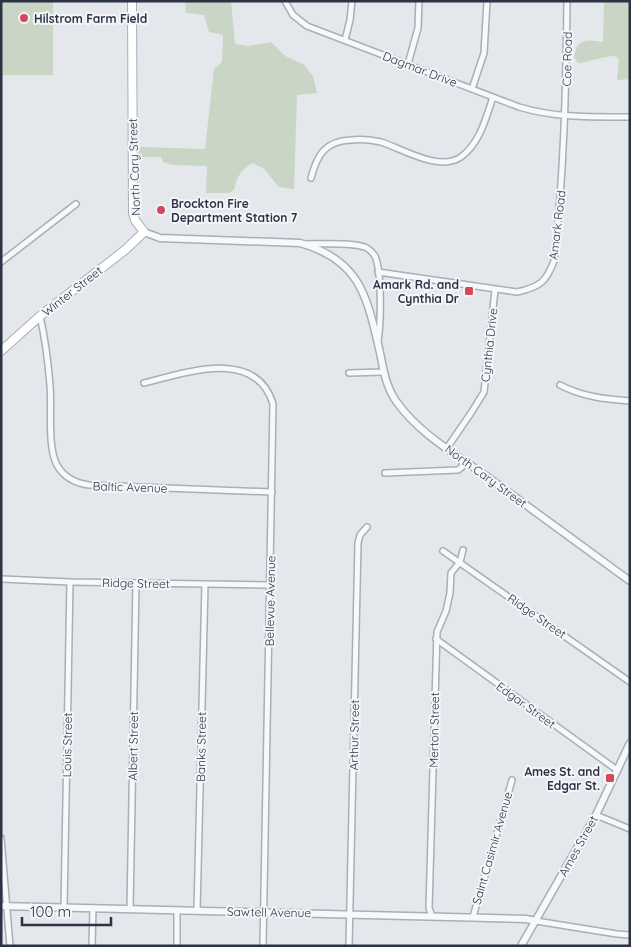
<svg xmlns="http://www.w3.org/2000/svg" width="631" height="947" font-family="Quicksand,sans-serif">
<rect width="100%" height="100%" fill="#e4e7ec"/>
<g fill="#c9d6c5">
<rect x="1" y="1" width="52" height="74"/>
<path d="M185,1h46l4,43 13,2 23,-4 14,14 18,8 10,12 4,17 -20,2 -3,94 -15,-2 -15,-18 -11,-6c-11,6 -17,14 -19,27l-5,3h-23l1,-27 -35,-1 -9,-3 -2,-5h-24l1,-10 67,2 9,-80 8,-7 1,-27 -14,-3 -5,-17 -18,-2z"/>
<path d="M604,1h26v78l-13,1 2,-20 -3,-4c-15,0 -23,6 -38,7l-4,-6 3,-11c9,-8 15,-5 26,-4z"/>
</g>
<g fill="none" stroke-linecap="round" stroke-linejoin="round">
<defs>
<g id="minor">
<path d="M285,1l8,14 14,11 212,81c37,11 72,10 111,10"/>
<path d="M345,40l5,-20 2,-19"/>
<path d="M408,64l10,-36 1,-27"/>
<path d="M472,89l12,-36 3,-52"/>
<path d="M311,178c6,-23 14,-37 40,-38 10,-1 20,0 30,2 22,7 58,30 80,15 19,-14 25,-39 32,-60"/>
<path d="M305,244c15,0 50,-2 62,4 3,2 6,5 8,8 7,17 6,67 3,85"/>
<path d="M1,262l75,-58"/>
<path d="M378,272l139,20c23,-5 29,-10 37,-31 10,-87 12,-172 13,-260"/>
<path d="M40,316c5,22 8,45 10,69 2,22 -3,62 7,80 7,13 18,18 32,20l183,7"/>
<path d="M349,373l34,-1"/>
<path d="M144,383c41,-10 112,-36 129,21l-10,542"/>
<path d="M560,385c23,12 45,14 70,16"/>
<path d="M447,448l24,-35 13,-21 11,-102"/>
<path d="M385,473l73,-3 4,-3 1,-7"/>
<path d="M443,551l187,131"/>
<path d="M1,579l69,3 200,3"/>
<path d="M436,639l181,131"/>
<path d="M596,815l34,14"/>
<path d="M1,838l9,108"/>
<path d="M64,908l6,-326"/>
<path d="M130,909l6,-326"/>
<path d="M197,911l8,-327"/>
<path d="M432,916l-3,-8 8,-276 9,-21 4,-18 1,-20 9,-11 3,-12"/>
<path d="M473,917l39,-137"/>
<path d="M536,921l81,13 13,1"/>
<path d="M92,946l1,-38"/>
<path d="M177,946v-36"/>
<path d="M349,946l9,-403 2,-8 7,-8"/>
</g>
<g id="tertiary">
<path d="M144,232l16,6 140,5c57,16 66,49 78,101 5,20 6,40 18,57 23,33 61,54 93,77 47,34 94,69 141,103"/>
<path d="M1,906l525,13 10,2"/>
<path d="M521,946l75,-131 34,-72"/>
</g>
<path id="secondary" d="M1,351l39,-35 85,-66 19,-18 -9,-12 -2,-7 -1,-212"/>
</defs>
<use href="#minor" stroke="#a9aeb7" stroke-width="8"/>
<use href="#tertiary" stroke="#a9aeb7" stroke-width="9"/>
<use href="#secondary" stroke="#a9aeb7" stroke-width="10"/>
<use href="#minor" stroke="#f7f8fa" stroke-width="5"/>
<use href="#tertiary" stroke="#f7f8fa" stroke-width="6"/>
<use href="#secondary" stroke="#fff" stroke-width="8"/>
</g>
<g fill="#d1495b" stroke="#f4f6f9" stroke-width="2">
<circle cx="24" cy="18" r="5"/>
<circle cx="161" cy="210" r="5"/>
<rect x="464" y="286" width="10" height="10" rx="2.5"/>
<rect x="605" y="773" width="10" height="10" rx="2.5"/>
</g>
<g text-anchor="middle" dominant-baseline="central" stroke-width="4" stroke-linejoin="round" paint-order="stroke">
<g font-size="12" font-weight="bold" fill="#2b3445" stroke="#f4f6f9" text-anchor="start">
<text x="34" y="18">Hilstrom Farm Field</text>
<text x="171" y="203">Brockton Fire<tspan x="171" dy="14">Department Station 7</tspan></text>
<text x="459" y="284" text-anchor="end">Amark Rd. and<tspan x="459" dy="14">Cynthia Dr</tspan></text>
<text x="600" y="771" text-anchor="end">Ames St. and<tspan x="600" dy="14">Edgar St.</tspan></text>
</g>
<g font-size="12" fill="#2b3445" stroke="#f4f6f9">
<text transform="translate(567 59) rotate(-89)">Coe Road</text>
<text transform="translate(420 69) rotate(21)">Dagmar Drive</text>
<text transform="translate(134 167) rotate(-92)">North Cary Street</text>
<text transform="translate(557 225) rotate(-83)">Amark Road</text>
<text transform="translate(72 291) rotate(-38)">Winter Street</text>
<text transform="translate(489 345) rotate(-84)">Cynthia Drive</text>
<text transform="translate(486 476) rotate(36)">North Cary Street</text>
<text transform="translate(130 487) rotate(2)">Baltic Avenue</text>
<text transform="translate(136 583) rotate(1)">Ridge Street</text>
<text transform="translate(270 601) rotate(-89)">Bellevue Avenue</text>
<text transform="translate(537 616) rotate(35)">Ridge Street</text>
<text transform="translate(526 705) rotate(36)">Edgar Street</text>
<text transform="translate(434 730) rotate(-89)">Merton Street</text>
<text transform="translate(354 735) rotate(-89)">Arthur Street</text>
<text transform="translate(67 745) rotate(-89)">Louis Street</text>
<text transform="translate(133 746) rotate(-89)">Albert Street</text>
<text transform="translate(201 747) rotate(-89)">Banks Street</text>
<text transform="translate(578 846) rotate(-61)">Ames Street</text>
<text transform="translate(492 848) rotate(-74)">Saint Casimir Avenue</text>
<text transform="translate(269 912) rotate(1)">Sawtell Avenue</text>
</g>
</g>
<rect width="631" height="947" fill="none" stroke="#2b3445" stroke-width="5"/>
<path d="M22 917v8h89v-8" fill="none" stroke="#2b3445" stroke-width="2.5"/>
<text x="30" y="917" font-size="15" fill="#2b3445" stroke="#f4f6f9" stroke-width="4" paint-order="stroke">100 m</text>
</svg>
